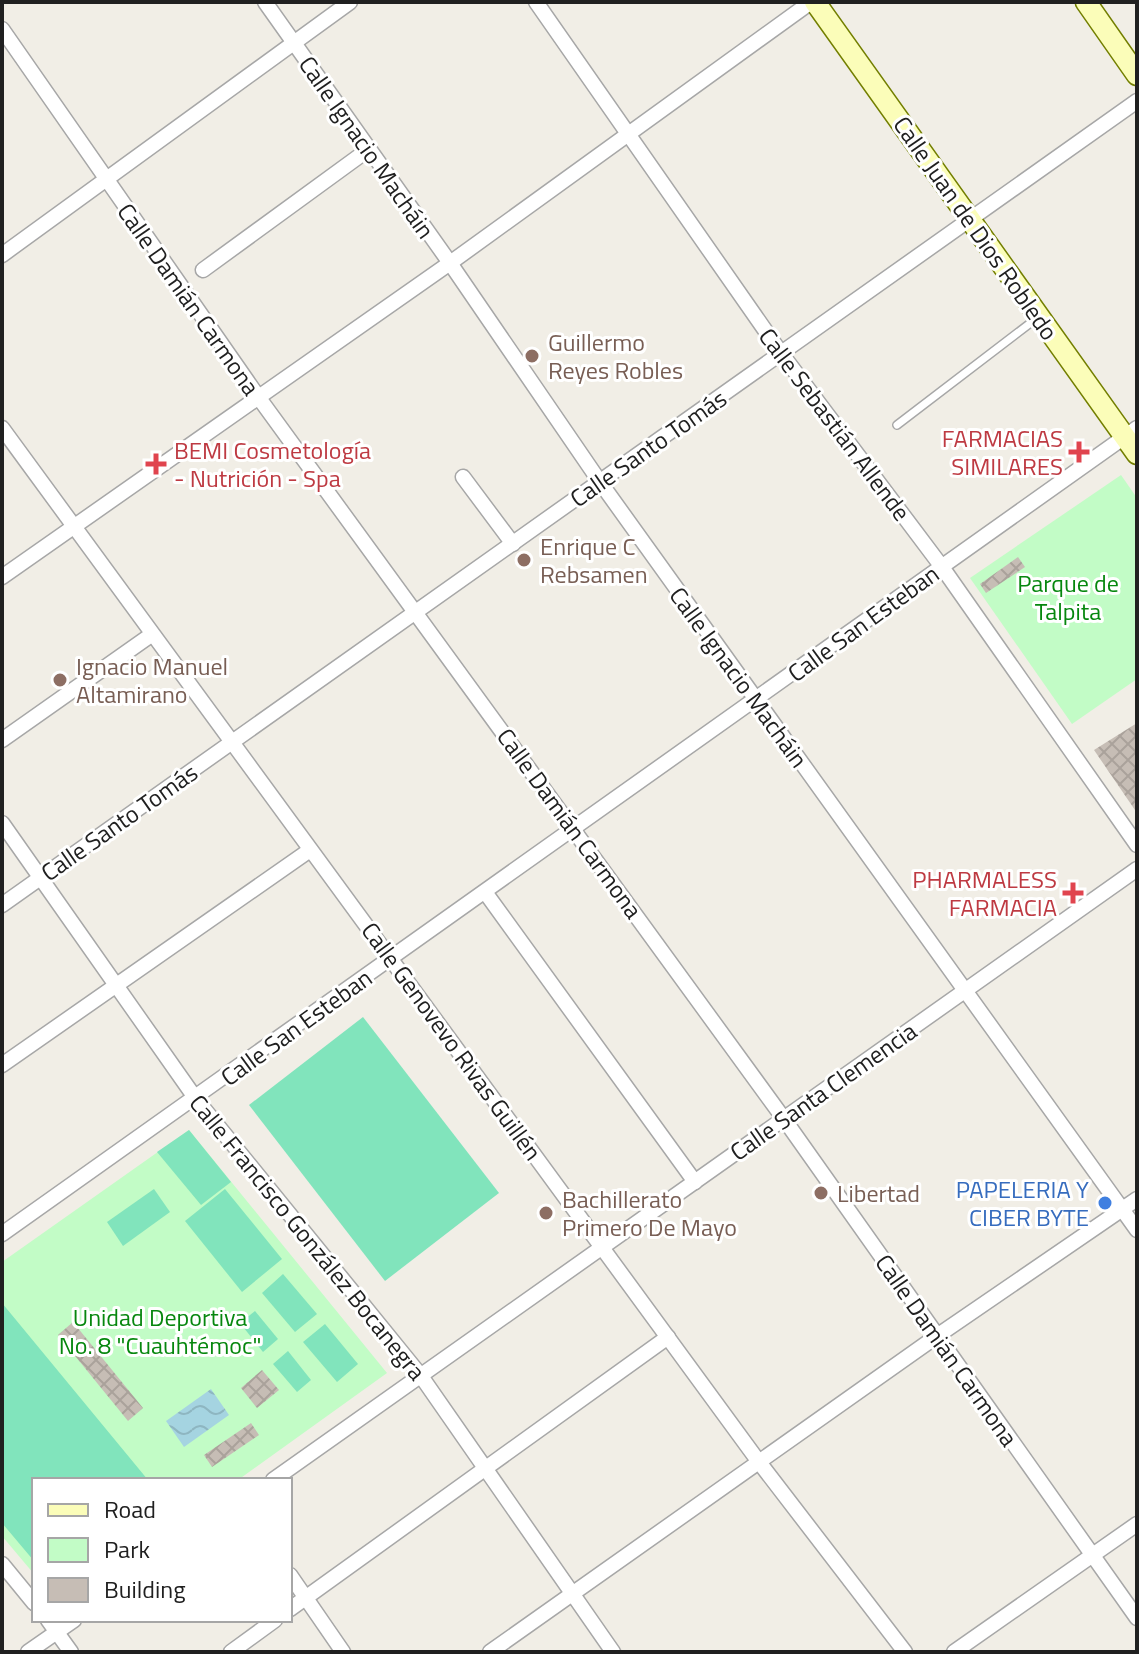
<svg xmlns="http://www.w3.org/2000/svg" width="1139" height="1654" font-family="'Titillium Web',sans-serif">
<defs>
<pattern id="water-waves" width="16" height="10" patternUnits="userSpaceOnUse" patternTransform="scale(2)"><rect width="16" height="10" fill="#a5d4e1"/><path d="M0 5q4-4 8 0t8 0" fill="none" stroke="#8eb6c1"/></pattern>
<pattern id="building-cross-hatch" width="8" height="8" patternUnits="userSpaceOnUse" patternTransform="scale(2)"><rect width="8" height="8" fill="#c6bdb5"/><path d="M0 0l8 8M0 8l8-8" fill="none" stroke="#aaa29b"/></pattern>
</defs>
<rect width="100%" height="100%" fill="#f1eee6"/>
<g fill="#c2fcc6">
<path d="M1121,475l16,23v181l-65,45 -102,-146z"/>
<path d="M189,1130l198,243 -149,107h-204v94l-32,-38v-274z"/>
</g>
<g fill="#81e4bc">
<path d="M363,1017l136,176 -114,88 -136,-176z"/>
<path d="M189,1130l42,52 -30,23 -44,-53z"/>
<path d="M154,1189l16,23 -47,34 -16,-24z"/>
<path d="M225,1189l57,70 -40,33 -57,-71z"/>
<path d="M283,1274l34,40 -22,18 -33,-39z"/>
<path d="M2,1303l146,177h-114v81l-32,-38z"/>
<path d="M255,1311l23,28 -15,13 -23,-29z"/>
<path d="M325,1324l33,40 -21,18 -34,-40z"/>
<path d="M288,1351l23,29 -14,12 -24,-28z"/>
</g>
<path fill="url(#water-waves)" d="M211,1389l18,26 -45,32 -18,-26z"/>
<g fill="url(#building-cross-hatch)">
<path d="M1018,557l7,10 -39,26 -6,-9z"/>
<path d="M1137,723v90l-43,-63z"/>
<path d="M73,1322l70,86 -15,13 -70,-86z"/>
<path d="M262,1370l17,20 -22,18 -16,-20z"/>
<path d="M251,1423l8,12 -47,32 -8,-12z"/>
</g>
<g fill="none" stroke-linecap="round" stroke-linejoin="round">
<defs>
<path id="lane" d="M897,425l140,-107"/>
<g id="street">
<path d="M265,2l185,261 150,219 537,748"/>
<path d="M536,2l245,351 161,214 195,278"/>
<path d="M2,29l257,369 525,721 353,499"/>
<path d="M2,255l348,-253"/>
<path d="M203,270l166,-121"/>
<path d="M2,428l757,1034 146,190"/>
<path d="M463,477l50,67"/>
<path d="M2,577l448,-314 361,-261"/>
<path d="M2,740l149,-105"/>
<path d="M2,823l194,276 225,277 192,276"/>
<path d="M485,892l210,290"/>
<path d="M2,905l1135,-804"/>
<path d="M2,1065l308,-215"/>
<path d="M2,1234l1135,-806"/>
<path d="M273,1480l864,-611"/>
<path d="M2,1564l32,39"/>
<path d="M290,1575l53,77"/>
<path d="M290,1609l378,-272"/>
<path d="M48,1620l23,32"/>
<path d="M28,1652l46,-32"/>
<path d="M231,1652l44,-32"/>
<path d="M490,1652l447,-316 200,-137"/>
<path d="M954,1652l183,-128"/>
</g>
<g id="secondary">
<path d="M815,2l322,452"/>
<path d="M1086,2l51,73"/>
</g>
</defs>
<use href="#lane" stroke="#a7a7a7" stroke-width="10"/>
<use href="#street" stroke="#a7a7a7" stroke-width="17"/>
<use href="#secondary" stroke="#737f00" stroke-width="23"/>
<use href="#lane" stroke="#fff" stroke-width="7"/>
<use href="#street" stroke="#fff" stroke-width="14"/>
<use href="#secondary" stroke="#fbfdb9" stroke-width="20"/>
</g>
<g fill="#8d6e63" stroke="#fff" stroke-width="3">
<circle cx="532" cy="356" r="8"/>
<circle cx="524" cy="560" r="8"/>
<circle cx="60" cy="680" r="8"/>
<circle cx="821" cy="1193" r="8"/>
<circle cx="546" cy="1213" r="8"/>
</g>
<g fill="#e0444e" stroke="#fff" stroke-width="3">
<path d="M1075 440h8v8h8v8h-8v8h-8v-8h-8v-8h8z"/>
<path d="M152 452h8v8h8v8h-8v8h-8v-8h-8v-8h8z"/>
<path d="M1069 881h8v8h8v8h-8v8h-8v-8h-8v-8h8z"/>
</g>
<circle fill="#3f7fe0" stroke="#fff" stroke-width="3" cx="1105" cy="1203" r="8"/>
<g text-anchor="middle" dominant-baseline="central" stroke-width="6" stroke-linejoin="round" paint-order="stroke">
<g font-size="24" fill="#202020" stroke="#fff">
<text transform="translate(367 147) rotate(55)">Calle Ignacio Macháin</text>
<text transform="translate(976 228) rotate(55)">Calle Juan de Dios Robledo</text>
<text transform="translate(189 299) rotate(55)">Calle Damián Carmona</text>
<text transform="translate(835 424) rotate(53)">Calle Sebastián Allende</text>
<text transform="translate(648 448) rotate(-35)">Calle Santo Tomás</text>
<text transform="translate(863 623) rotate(-36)">Calle San Esteban</text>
<text transform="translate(739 677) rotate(54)">Calle Ignacio Macháin</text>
<text transform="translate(119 822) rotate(-35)">Calle Santo Tomás</text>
<text transform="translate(570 823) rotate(54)">Calle Damián Carmona</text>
<text transform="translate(296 1027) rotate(-36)">Calle San Esteban</text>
<text transform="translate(452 1041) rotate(54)">Calle Genovevo Rivas Guillén</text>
<text transform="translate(823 1091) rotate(-35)">Calle Santa Clemencia</text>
<text transform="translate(308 1237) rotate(51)">Calle Francisco González Bocanegra</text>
<text transform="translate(947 1350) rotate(55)">Calle Damián Carmona</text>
</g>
<g font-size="24" fill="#785e54" stroke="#fff" text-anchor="start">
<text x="548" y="342">Guillermo<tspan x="548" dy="28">Reyes Robles</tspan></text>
<text x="540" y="546">Enrique C<tspan x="540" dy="28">Rebsamen</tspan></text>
<text x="76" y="666">Ignacio Manuel<tspan x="76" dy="28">Altamirano</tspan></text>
<text x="837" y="1193">Libertad</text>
<text x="562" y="1199">Bachillerato<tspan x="562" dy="28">Primero De Mayo</tspan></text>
</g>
<g font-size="24" fill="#be3a42" stroke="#fff" text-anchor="end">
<text x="1063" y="438">FARMACIAS<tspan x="1063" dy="28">SIMILARES</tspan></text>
<text x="174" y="450" text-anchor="start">BEMI Cosmetología<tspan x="174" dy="28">- Nutrición - Spa</tspan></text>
<text x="1057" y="879">PHARMALESS<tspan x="1057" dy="28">FARMACIA</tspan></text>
</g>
<g font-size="24" fill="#06870e" stroke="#fff">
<text x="1068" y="583">Parque de<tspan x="1068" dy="28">Talpita</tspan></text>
<text x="160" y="1317">Unidad Deportiva<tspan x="160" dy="28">No. 8 "Cuauhtémoc"</tspan></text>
</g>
<g font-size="24" fill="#366cbe" stroke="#fff" text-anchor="end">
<text x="1089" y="1189">PAPELERIA Y<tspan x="1089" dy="28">CIBER BYTE</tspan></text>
</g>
</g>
<rect width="1139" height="1654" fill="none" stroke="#202020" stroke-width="8"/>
<rect x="32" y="1478" width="260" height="144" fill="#ffffff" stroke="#a6a6a6" stroke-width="2"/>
<rect x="48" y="1504" width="40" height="12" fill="#fbfdb9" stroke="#a6a6a6" stroke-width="2"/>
<text x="104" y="1518" font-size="24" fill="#202020">Road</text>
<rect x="48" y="1538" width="40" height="24" fill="#c2fcc6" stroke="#a6a6a6" stroke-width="2"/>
<text x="104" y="1558" font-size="24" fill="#202020">Park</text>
<rect x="48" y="1578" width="40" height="24" fill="#c6bdb5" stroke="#a6a6a6" stroke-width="2"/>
<text x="104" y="1598" font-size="24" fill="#202020">Building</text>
</svg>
